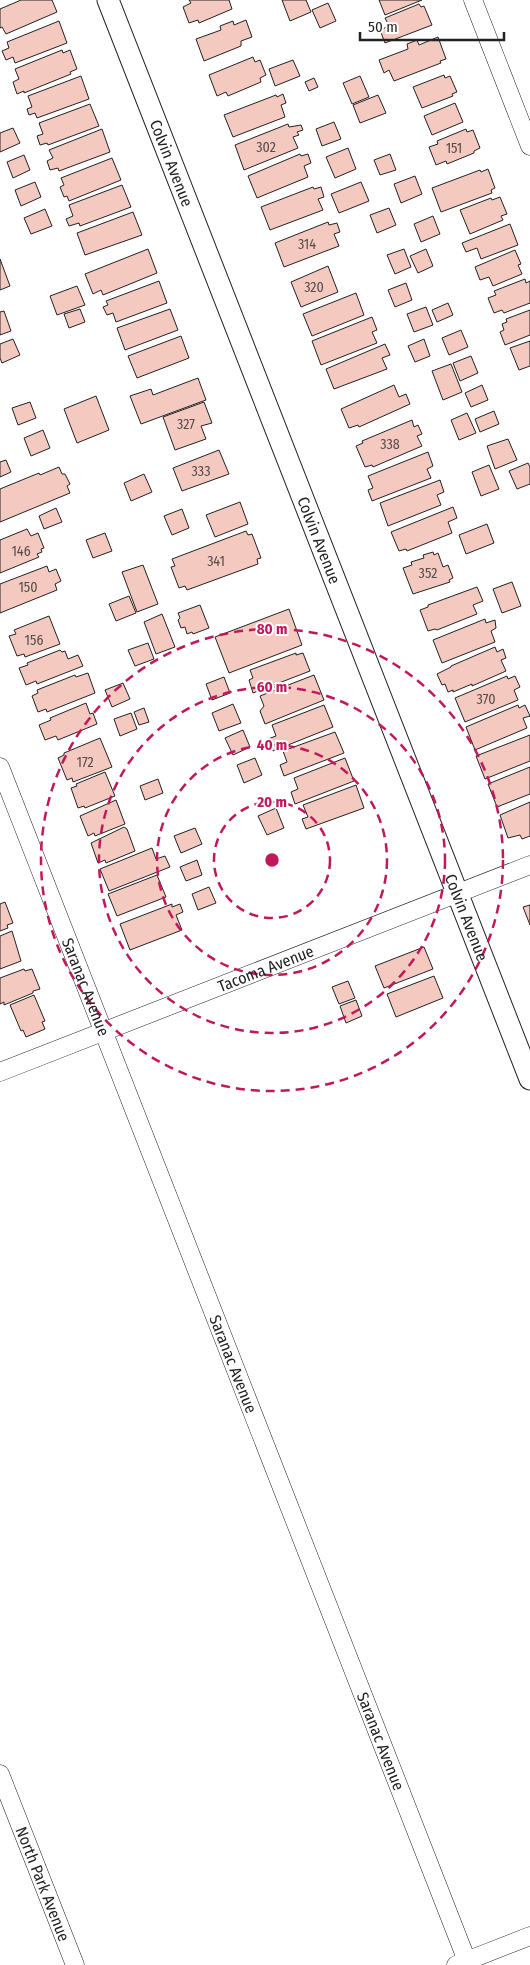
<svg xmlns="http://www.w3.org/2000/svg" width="530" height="1965" font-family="'Fira Sans Condensed',sans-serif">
<rect width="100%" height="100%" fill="#fff"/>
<g fill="#f3c9c0" stroke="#222">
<path d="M21,0h31l5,12 -51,22 -4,-7 -2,1v-19z"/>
<path d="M189,0h40l3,9 -33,14 -1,-3 -9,3 -6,-16 8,-4z"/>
<path d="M282,0h24l5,12 -21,9z"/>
<path d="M379,0h43l-37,15z"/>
<path d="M328,3l8,18 -16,7 -8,-18z"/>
<path d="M419,4l2,3 3,-1 8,19 -47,18 -5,-13 9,-4 -4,-8z"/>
<path d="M246,20l6,17 -11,4v5l-37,15 -8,-22 25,-9 -1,-4 13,-5 1,4z"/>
<path d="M59,21l8,22 -52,20 -2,-6 -7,3 -4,-9 7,-3 -2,-6z"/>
<path d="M438,37l8,22 -6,2 1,2 -47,18 -5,-11 -5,3 -5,-13 29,-11 -1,-5 10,-4 2,5z"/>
<path d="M62,50l1,3 7,-3 7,19 -7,3 1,2 -47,19v-2l-7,3 -4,-12 6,-3 -4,-10z"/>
<path d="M253,57l2,5 5,-2 6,15 -6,3 1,4 -33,14 -2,-4 -9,4 -8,-21z"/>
<path d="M293,60l7,16 -25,10 -6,-17z"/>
<path d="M444,75l1,3 5,-2 7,16 -5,2 1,2 -31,12 -9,-21z"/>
<path d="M81,76l8,23 -52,19 -2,-5 -6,2 -2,-6 5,-2 -4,-11z"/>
<path d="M360,76l9,21 -17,7 -9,-21z"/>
<path d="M314,78l4,9 -9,4 -4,-9z"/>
<path d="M283,94l3,9 -5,2 4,12 -52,20 -9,-22 52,-20 1,2z"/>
<path d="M378,95l8,18 -26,10 -7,-18z"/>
<path d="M455,103l8,19 -31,13 -8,-19z"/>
<path d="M90,104l9,22 -51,19 -1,-2 -7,2 -3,-9 6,-2 -4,-11z"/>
<path d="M334,122l7,17 -19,7 -6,-17z"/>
<path d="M288,124l1,3 12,-2 2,5 -6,2 2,3 -6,2 5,11 -54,22 -9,-25z"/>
<path d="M13,128l7,15 -20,9v-19z"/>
<path d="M102,129l8,23 -51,19 -1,-3 -8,2 -3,-9 6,-3 -4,-8z"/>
<path d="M466,129l1,3 6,-2 7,18 -6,3v2l-27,11 -1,-3 -10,4 -7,-18 9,-3 -1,-3z"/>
<path d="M348,148l8,21 -21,9 -9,-21z"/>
<path d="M300,154l1,2 7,-2 3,9 -7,3 4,11 -51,21 -9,-22z"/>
<path d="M390,154l6,16 -16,5 -6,-15z"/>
<path d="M24,155l6,15 -17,8 -6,-16z"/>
<path d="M112,158l9,22 -52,21 -2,-5 -3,1 -4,-10 4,-2 -3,-7z"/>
<path d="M488,169l7,19 -4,2 1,3 -51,19 -9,-24 48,-18 1,2z"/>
<path d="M415,176l7,18 -21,9 -7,-19z"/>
<path d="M35,182l6,15 -20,9 -6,-16z"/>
<path d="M361,182l8,19 -30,12 -8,-19z"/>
<path d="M122,185l9,22 -51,19 -1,-3 -10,3 -3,-7 7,-3 -4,-11z"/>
<path d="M313,187l1,2 7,-2 3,10 -6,2 5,11 -53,20 -9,-23z"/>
<path d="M500,197l7,17 -6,2 2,4 -33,14 -10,-24 31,-12 1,2z"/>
<path d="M389,208l7,17 -19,8 -7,-18z"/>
<path d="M45,209l7,17 -21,8 -7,-16z"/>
<path d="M133,212l9,23 -57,20 -8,-22z"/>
<path d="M433,216l7,18 -19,8 -7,-18z"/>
<path d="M328,222l1,3 8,-2 3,9 -6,2 5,12 -55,21 -9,-24z"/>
<path d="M510,224l8,21 -37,14 -4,-11 -11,4 -4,-9z"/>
<path d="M148,249l9,24 -54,22 -2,-5 -8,4 -8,-20z"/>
<path d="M404,249l7,18 -16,7 -8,-19z"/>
<path d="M426,249l7,17 -15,7 -8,-17z"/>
<path d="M515,250l6,14 -3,1 4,9 -29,12 -4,-9 -9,3 -5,-13z"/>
<path d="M0,259l10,27 -10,4z"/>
<path d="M328,266l10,26 -37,15 -10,-25z"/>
<path d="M525,279l1,4 4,-2v22l-26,10 -2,-3 -8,3 -6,-15 8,-3 -2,-4z"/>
<path d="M159,281l8,22 -51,19 -3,-9 -6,2 -4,-8 5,-2 -2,-4z"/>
<path d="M406,283l6,17 -17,7 -7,-17z"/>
<path d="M77,286l8,19 -28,10 -7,-19z"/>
<path d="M356,293l8,22 -52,21 -9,-22z"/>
<path d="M448,303l5,12 -16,7 -5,-12z"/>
<path d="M426,307l7,18 -19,7 -7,-18z"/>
<path d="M80,309l5,13 -16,6 -5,-14z"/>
<path d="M170,309l8,21 -53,20 -8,-22z"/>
<path d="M530,310v25l-25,10 -5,-13 4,-2 -2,-6 5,-2 -1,-3z"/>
<path d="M4,311l7,20 -11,4v-23z"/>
<path d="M372,317l5,13 -5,2 5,11 -56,22 -9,-24z"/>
<path d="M461,330l7,17 -19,8 -7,-17z"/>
<path d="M181,336l8,22 -52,20 -9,-22z"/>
<path d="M13,339l7,16 -18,8 -2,-5v-14z"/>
<path d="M424,339l6,17 -15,6 -7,-16z"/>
<path d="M530,341v25l-11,4 -9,-22z"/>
<path d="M385,344l5,11 -8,3 5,11 -53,20 -8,-20z"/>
<path d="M471,356l7,17 -18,8 -7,-18z"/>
<path d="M451,364l11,28 -19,8 -11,-29z"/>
<path d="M198,378l8,22 -65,24 -11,-28 21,-7 2,6z"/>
<path d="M394,385l5,12 7,-3 4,10 -51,23 -1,-2 -9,3 -8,-19z"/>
<path d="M482,385l6,15 -17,7 -6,-14z"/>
<path d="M96,396l13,34 -32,13 -13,-34z"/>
<path d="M30,402l6,16 -18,7 -6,-17z"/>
<path d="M204,402l8,21 -11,3 5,13 -31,11 -12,-33z"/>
<path d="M494,411l5,13 -19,8 -5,-13z"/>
<path d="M467,413l9,20 -17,7 -8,-20z"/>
<path d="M412,420l2,7 4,-2 4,9 -5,2 5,10 -49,21 -1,-2 -7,2 -9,-21 7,-3 -1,-2z"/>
<path d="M43,430l7,18 -19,8 -7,-18z"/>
<path d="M508,439l9,21 -22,9 -8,-23z"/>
<path d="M219,450l10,24 -47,17 -9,-23z"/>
<path d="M428,452l5,14 -6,3 4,9 -59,23 -4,-11 5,-2 -5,-12z"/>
<path d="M6,460l5,12 -11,5v-15z"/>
<path d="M528,463l2,4v17l-13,5 -8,-18z"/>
<path d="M489,465l10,24 -18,7 -9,-24z"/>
<path d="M59,467l3,7h3l5,10 -3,2 3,7 -70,29v-33l39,-16 1,2z"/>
<path d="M144,474l8,18 -21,9 -7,-18z"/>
<path d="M440,480l4,12 -7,3 4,10 -53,21 -8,-23z"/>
<path d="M240,502l8,22 -33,13 -9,-22z"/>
<path d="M453,507l4,11 -9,4 4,11 -45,18 -1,-2 -7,2 -8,-19z"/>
<path d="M56,508l6,14 -18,7 -5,-13z"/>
<path d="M182,509l7,19 -17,7 -8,-19z"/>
<path d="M487,524l7,19 -28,11 -7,-19z"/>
<path d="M27,529l4,7 7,-3 6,15 -3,1 1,3 -5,2 2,3 -39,16v-33z"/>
<path d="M246,531l2,4 4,-1 9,24 -4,1 1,5 -71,26 -2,-4 -6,2 -8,-21 4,-1 -3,-7z"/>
<path d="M105,533l7,18 -19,7 -7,-18z"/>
<path d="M433,552l1,3 4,-2 5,14 5,-2 5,13 -4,2 1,2 -37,12 -10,-26 9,-3 -1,-3 13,-4 -1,-3z"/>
<path d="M143,565l15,39 -21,8 -15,-40z"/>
<path d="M47,566l2,6 7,-3 5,12 -6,3 2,6 -57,23v-29z"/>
<path d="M512,582l9,24 -19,7 -9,-24z"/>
<path d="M477,587l6,14 -10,4 4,9 -40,16 -2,-1 -7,2 -8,-21 8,-3v-2z"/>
<path d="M129,596l7,17 -20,8 -7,-17z"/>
<path d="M200,605l9,23 -16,6 -1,-2 -5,2 -2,-7 -4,1 -3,-8 2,-2 -2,-5z"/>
<path d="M289,609l13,36 -73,28 -14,-36z"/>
<path d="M162,614l13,33 -19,7 -12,-32z"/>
<path d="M49,616l11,28 -35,13 -1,-3 -7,2 -8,-20 7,-2 -2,-4z"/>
<path d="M485,619l1,4 9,-3 1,8 -5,3 4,11 -53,21 -9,-23z"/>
<path d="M148,643l6,16 -19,7 -7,-16z"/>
<path d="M495,647l2,5 6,-3 3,9 -5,2 5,11 -34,15v-2l-19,8v-2l-5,2 -3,-8 -3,1 -5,-11 14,-7v-1z"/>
<path d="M60,650l2,2 3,-1 3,8 10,-4 5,11 -46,18 -1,-3 -10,4 -7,-17 9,-3 -1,-2z"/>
<path d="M296,653v2l7,-2 7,18 -57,22 -4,-13 4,-2 -3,-8z"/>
<path d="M88,673l7,20 -48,19 -1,-3 -8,3 -6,-16 6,-3 -1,-3 38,-15 1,2z"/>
<path d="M314,675l10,25 -59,24 -5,-13 4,-5 -4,-10z"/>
<path d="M507,676l1,3 7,-3 5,11 -6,3 4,10 -53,22 -10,-24z"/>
<path d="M224,677l6,16 -18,7 -6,-16z"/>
<path d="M123,683l7,16 -18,8 -7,-17z"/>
<path d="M86,703l4,11 3,-1 4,11 -39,16 -2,-4 -11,4 -6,-15 12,-5 -1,-2z"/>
<path d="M233,704l8,19 -22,8 -7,-18z"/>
<path d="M324,705l9,22 -60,24 -5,-12 8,-3 -4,-11z"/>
<path d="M518,705l1,3 6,-3 5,11 -7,2 4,10 -52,22 -9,-23z"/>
<path d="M144,708l5,14 -10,3 -5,-13z"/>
<path d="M131,713l6,16 -17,7 -6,-17z"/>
<path d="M243,730l7,17 -17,8 -8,-17z"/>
<path d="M335,732l9,21 -60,23 -4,-11 7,-3 -4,-11z"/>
<path d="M530,735v26l-45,18 -9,-23z"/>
<path d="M100,738l12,29 -39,15 -1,-4 -5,2 -9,-22 6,-3v-2z"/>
<path d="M255,758l7,17 -18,8 -7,-18z"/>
<path d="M345,758l9,23 -59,23 -4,-12 7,-3 -4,-11z"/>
<path d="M530,767v27l-33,13 -9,-23z"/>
<path d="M105,772l10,24 -30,12 -1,-2 -6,2 -7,-20 6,-2 -1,-2z"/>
<path d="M158,779l5,14 -18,7 -5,-14z"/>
<path d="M356,785l8,23 -58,21 -4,-10 6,-2 -5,-12z"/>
<path d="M116,800l9,24 -30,12 -1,-3 -6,3 -8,-20z"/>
<path d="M530,802v34l-8,3 -2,-4 -12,3 -8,-23z"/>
<path d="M276,808l8,20 -17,7 -9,-19z"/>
<path d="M124,827l3,2 8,22 -29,12 -1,-3 -7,3 -7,-20z"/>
<path d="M195,828l7,16 -21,9 -7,-17z"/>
<path d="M152,848l4,11 9,-3 5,11 -61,24 -9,-22z"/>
<path d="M197,860l5,15 -16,6 -6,-14z"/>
<path d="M157,875l9,22 -49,19 -9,-22z"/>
<path d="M209,887l7,16 -18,7 -6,-16z"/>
<path d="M5,902l8,21 -6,2 1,3 -8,3v-27z"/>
<path d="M172,904v3l8,-3 3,8 -7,3 6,15 -52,20 -10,-26z"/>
<path d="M530,905v20l-7,-18z"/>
<path d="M12,931l9,30 -21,8v-33z"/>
<path d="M424,947l9,22 -49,19 -9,-22z"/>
<path d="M24,969l1,2 7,-2 8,20 -7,2v2l-29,12v-3l-4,2v-26z"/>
<path d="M434,976l9,22 -47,19 -9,-23z"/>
<path d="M348,981l7,17 -16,6 -7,-17z"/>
<path d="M34,995l11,26 -3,1 3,7 -19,8 -3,-7 -2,1 -11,-26z"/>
<path d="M356,1000l6,16 -16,7 -6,-17z"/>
</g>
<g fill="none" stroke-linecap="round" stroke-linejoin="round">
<defs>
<g id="minor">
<path d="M473,0l57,146"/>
<path id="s1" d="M0,767l467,1194"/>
<path id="s2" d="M0,1072l530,-207"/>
<path id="s3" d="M0,1774l75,191"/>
<path d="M456,1965l74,-29"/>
</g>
<g id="tertiary">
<path id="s4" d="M108,0l422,1079"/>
</g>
</defs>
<use href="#minor" stroke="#222" stroke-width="19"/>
<use href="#tertiary" stroke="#222" stroke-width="23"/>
<use href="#minor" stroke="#fff" stroke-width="18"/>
<use href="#tertiary" stroke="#fff" stroke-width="21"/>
</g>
<g fill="none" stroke="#c2185b" stroke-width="2.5" stroke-dasharray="9 6">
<circle cx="272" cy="860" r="58"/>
<circle cx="272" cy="860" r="115"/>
<circle cx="272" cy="860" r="173"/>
<circle cx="272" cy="860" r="231"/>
</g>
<g text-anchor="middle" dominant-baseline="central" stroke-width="4" stroke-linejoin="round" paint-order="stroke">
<g font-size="14" fill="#564c4a">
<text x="266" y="147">302</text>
<text x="454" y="148">151</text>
<text x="307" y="244">314</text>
<text x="314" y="287">320</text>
<text x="186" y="424">327</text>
<text x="390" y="444">338</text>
<text x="201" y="471">333</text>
<text x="21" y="551">146</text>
<text x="216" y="561">341</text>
<text x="428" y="573">352</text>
<text x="28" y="587">150</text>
<text x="34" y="640">156</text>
<text x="486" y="699">370</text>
<text x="85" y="762">172</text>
</g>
<g font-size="16" fill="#222" stroke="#fff">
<text stroke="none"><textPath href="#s4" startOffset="175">Colvin Avenue</textPath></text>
<text stroke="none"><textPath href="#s4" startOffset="580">Colvin Avenue</textPath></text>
<text stroke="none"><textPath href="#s4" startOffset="985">Colvin Avenue</textPath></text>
<text stroke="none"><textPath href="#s2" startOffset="285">Tacoma Avenue</textPath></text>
<text stroke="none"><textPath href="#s1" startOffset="236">Saranac Avenue</textPath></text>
<text stroke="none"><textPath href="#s1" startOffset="641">Saranac Avenue</textPath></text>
<text stroke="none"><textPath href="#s1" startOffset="1046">Saranac Avenue</textPath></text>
<text stroke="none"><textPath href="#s3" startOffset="118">North Park Avenue</textPath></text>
</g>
</g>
<circle cx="272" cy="860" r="8" fill="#c2185b" stroke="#fff" stroke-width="2.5"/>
<g font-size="15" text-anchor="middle" font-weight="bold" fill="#c2185b" stroke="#fff" stroke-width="4" stroke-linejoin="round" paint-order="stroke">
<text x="272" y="634">80 m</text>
<text x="272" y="692">60 m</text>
<text x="272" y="750">40 m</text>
<text x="272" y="807">20 m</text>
</g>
<path d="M360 32v8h144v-8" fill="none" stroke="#222222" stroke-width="2.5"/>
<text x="368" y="32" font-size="15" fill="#222222" stroke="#ffffff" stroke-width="4" paint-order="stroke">50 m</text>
</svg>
